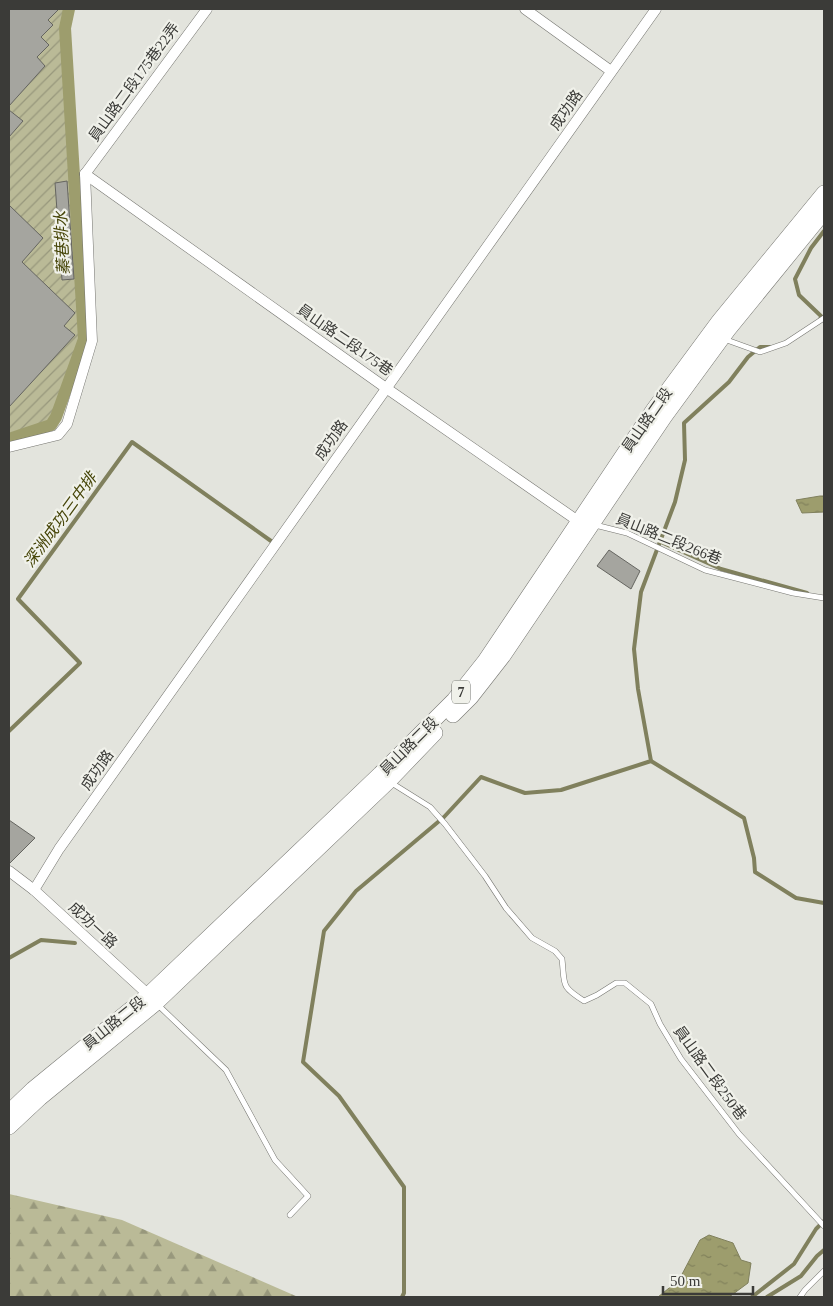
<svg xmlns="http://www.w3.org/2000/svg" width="833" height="1306" font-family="'Times New Roman','Noto Sans TC',serif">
<defs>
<pattern id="forest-firs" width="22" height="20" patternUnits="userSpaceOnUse" patternTransform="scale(1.25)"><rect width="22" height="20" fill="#baba97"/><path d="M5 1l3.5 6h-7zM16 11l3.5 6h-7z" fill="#98987c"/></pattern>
<pattern id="garden-furrows" width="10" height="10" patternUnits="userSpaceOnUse" patternTransform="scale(1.25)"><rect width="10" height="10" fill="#baba97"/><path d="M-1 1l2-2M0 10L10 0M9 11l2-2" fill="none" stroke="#98987c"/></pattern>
<pattern id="water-ripples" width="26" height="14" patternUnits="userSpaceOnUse" patternTransform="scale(1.25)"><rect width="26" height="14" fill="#9d9d6d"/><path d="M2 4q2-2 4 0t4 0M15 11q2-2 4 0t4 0" fill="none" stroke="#81815b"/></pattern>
</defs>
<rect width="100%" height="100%" fill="#e3e4dd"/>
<path fill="url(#forest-firs)" d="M9,1194l113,26 176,77h-289z"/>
<path fill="url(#garden-furrows)" d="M9,9h56l-3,25 10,140 8,165 -31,82 -40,12z"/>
<g fill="url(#water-ripples)" stroke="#80805d">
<path d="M820,496h4v16l-22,1 -6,-13z"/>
<path d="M709,1235l24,8 8,17 10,3 -3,20 -19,14h-71l21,-17 21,-40z"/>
</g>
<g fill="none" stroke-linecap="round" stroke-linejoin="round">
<g stroke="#80805d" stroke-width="4">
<path d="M820,319l2,-2 -23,-22 -4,-16 16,-31 13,-17"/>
<path d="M661,542l60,27 86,24"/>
<path d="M9,731l71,-68 -62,-64 114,-157 139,99"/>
<path d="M651,761l93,57 10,40 1,14 41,26 28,5"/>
<path d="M9,958l32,-18 34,3"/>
<path d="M402,1297l2,-4v-106l-65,-91 -36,-34 21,-131 32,-40 88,-74 37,-40 44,16 36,-3 90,-29 -13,-72 -4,-40 7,-57 34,-90 10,-42 -1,-37 45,-41 19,-25 12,-10h10"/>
<path d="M752,1297l42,-33 22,-35 8,-8"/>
<path d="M767,1297l34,-21 16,-20 7,-6"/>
</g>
<path stroke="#9d9d6d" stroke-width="12" d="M9,439l42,-14 5,-8 28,-78 -19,-311 4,-19"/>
</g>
<g fill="#a5a59f" stroke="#656560">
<path d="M9,9h50l-11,11 5,5 -12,12 8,8 -12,12 8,9 -36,40z"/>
<path d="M9,110l14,11 -14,16z"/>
<path d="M67,181l7,98 -12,1 -7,-97z"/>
<path d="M9,205l34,33 -21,24 53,51 -11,13 11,9 -66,72z"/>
<path d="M609,550l31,21 -9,18 -34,-23z"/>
<path d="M9,820l26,18 -26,26z"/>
</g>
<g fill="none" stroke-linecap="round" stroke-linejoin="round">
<defs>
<g id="lane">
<path d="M724,339l36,13 26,-9 38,-25"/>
<path d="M595,525l32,8 78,37 88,23 31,5"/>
<path d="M390,782l40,25 15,17 40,52 21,32 26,30 23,13 7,8c3,26 -2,27 22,42l13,-6 19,-12h9l26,21 9,20 21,35 58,75 85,92"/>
<path d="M158,1005l68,65 49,90 33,36 -18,19"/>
<path d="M800,1297l5,-7 19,-19"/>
</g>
<g id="street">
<path d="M525,9l86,62"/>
<path d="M85,174l301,214 192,133 5,1"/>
<path d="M85,174l122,-165"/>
<path d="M9,447l49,-12 9,-11 25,-83 -7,-167"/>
<path d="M9,871l25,19 118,108"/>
<path d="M34,890l25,-41 597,-840"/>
</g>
<g id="primary">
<path d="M453,715l18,-18 32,-41 162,-240 63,-86 96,-118"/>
<path d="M9,1112l24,-23 115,-94 232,-221 74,-74 31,-39 169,-252 65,-88 105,-128"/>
<path d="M9,1127l31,-29 116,-95 233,-222 46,-48"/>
</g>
</defs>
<use href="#lane" stroke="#757570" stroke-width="6"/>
<use href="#street" stroke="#757570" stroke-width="11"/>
<use href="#primary" stroke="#757570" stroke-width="16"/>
<use href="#lane" stroke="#fff" stroke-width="5"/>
<use href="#street" stroke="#fff" stroke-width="10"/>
<use href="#primary" stroke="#fff" stroke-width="15"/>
</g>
<g text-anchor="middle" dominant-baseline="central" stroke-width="4.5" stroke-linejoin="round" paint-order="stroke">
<rect fill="#f0f1ea" stroke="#71726d" stroke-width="1" x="452" y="680.5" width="18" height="23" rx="4"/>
<g font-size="14" font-weight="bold" fill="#3b3b38">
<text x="461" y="692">7</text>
</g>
<g font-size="15" fill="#3b3b38" stroke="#f0f1ea">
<text transform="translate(134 82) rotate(-54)">員山路二段175巷22弄</text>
<text transform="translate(566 110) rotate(-55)">成功路</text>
<text transform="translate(345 340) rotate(35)">員山路二段175巷</text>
<text transform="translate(647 420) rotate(-55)">員山路二段</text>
<text transform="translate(331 440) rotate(-55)">成功路</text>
<text transform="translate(669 539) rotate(22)">員山路二段266巷</text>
<text transform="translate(409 746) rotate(-45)">員山路二段</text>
<text transform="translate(97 770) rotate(-55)">成功路</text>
<text transform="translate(93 925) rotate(43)">成功一路</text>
<text transform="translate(114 1023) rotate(-39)">員山路二段</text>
<text transform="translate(710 1073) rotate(54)">員山路二段250巷</text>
</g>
<g font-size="16" font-style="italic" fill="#464508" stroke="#f0f1ea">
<text transform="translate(62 243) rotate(-93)">蓁巷排水</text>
<text transform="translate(60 520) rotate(-54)">深洲成功三中排</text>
</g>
</g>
<rect width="833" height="1306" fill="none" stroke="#3b3b38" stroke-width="20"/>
<path d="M663 1286v8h90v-8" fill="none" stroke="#3b3b38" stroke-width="2.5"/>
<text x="670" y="1286" font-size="15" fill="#3b3b38" stroke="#f0f1ea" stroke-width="4" paint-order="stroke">50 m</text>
</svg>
